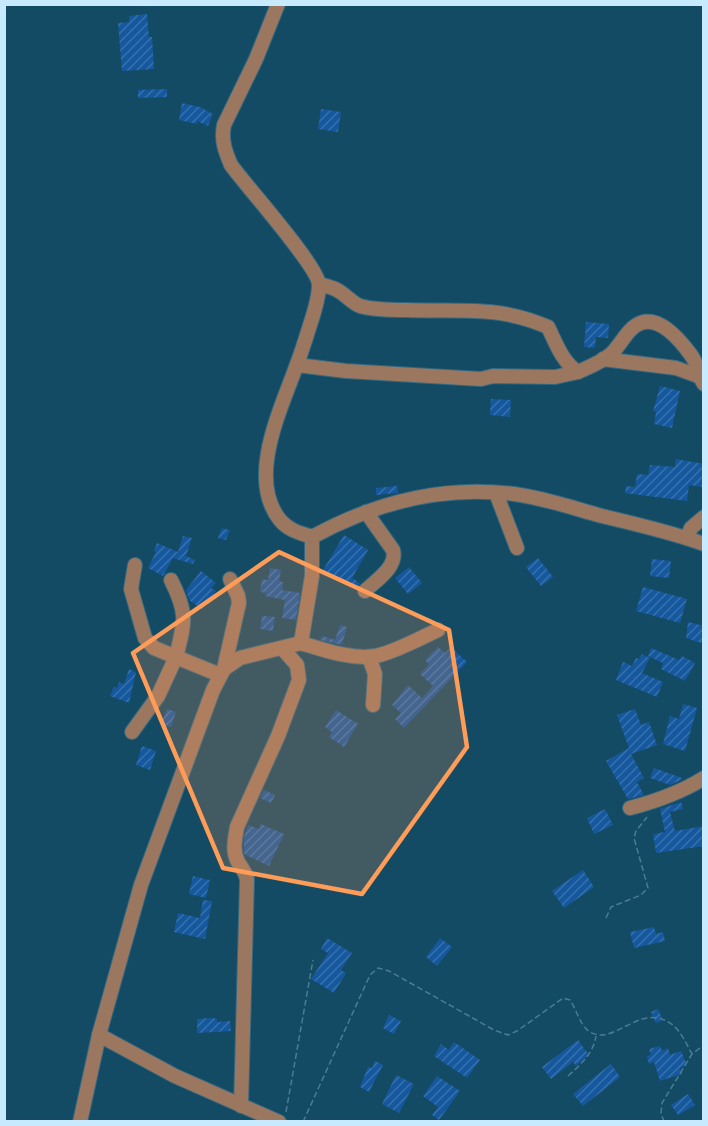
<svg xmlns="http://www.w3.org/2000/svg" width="708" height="1126" font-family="'Archivo Narrow',sans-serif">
<defs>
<pattern id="building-hatch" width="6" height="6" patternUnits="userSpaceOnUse" patternTransform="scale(1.5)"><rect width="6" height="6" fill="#16589e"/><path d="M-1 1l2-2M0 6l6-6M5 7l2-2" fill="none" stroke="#3670ad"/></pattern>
</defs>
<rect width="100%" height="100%" fill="#134b65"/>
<g fill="url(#building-hatch)">
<path d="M147,14l2,23h3l2,32 -32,2 -4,-48 11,-1v-6z"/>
<path d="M167,89v8l-29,1v-8z"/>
<path d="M182,103l18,4 13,7 -5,12 -11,-5v3l-18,-4z"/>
<path d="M321,109l20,3 -3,20 -20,-3z"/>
<path d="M586,322l23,2 -1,14 -12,-1 -1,11 -11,-1z"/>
<path d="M660,386l20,5 -8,37 -18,-4 2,-12 -3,-1z"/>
<path d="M491,399l20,1 -1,17 -20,-2z"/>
<path d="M676,459l28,5 -1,23 -14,-2 -2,16 -62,-8 1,-7 9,1 2,-13 11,1 2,-10 25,2z"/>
<path d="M397,486l1,7 -22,2v-7z"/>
<path d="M222,528l8,2 -4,10 -8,-2z"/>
<path d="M344,535l24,15 -16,28 8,5 -4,7 -33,-20z"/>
<path d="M183,536l9,2 -6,18 9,4 -2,4 -20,-6 -10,18 -15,-8 8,-16 -2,-1 3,-8 21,9z"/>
<path d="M538,558l15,19 -12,9 -15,-19z"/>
<path d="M652,559l19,2 -2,17 -19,-2z"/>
<path d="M409,567l13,16 -14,11 -13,-16z"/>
<path d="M270,568l11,2 -2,11 4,1 -1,8 18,3 -4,27 -14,-2 3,-18 -20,-4 1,-3 -6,-1 2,-13 6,1z"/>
<path d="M201,571l15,12 -5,5 5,3 -14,18 -13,-9 -3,-10z"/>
<path d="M643,587l44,12 -7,24 -44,-12z"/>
<path d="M262,616l13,1 -2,14 -13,-2z"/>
<path d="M688,622l16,4v18l-18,-6z"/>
<path d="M340,625l7,2 -5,18 -22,-5 2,-4 13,4z"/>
<path d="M438,647l7,6 6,-6 16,15 -63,66 -9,-9 6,-6 -9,-8 16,-20 14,13 11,-12 -13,-12 9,-10 -4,-4z"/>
<path d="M651,648l28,12 3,-4 13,7 -10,18 -24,-12 2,-6 -15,-7z"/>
<path d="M642,654l8,4 -8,15 21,9 -6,15 -41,-17 7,-18 9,4 4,-8 3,1z"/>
<path d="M129,669l7,3 -7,31 -19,-7 4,-9 3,1 2,-6 5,2z"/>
<path d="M683,704l14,4 -12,43 -22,-7 7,-28 9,3z"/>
<path d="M167,709l9,3 -5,15 -10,-3z"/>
<path d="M635,709l6,16 8,-3 8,23 -26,9 13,24 -7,4 7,13 -16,4 -22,-38 23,-13 -12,-33z"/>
<path d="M336,710l22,14 -14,23 -15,-10 3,-5 -7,-5z"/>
<path d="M142,746l14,5 -6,19 -14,-5z"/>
<path d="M654,768l28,10 -1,2 -11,5 -20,-7z"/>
<path d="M264,790l11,5 -4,8 -11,-5z"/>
<path d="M681,802l2,7 -13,3 5,19 29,-5v20l-48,7 -3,-19 12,-2 -5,-23z"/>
<path d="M605,809l8,16 -19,9 -7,-16z"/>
<path d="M261,824l23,10 -15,32 -25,-12v-17l4,-12 11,4z"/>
<path d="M583,870l11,17 -30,21 -12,-17z"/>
<path d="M193,876l17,4 -4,18 -17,-4z"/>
<path d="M203,900l9,1 -7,38 -31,-7 4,-19 22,5z"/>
<path d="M654,927l2,7 7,-2 2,9 -31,7 -4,-16z"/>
<path d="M327,938l25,15 -11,17 5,3 -12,20 -23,-14 17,-26 -7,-4z"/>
<path d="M440,938l12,9 -15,19 -11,-9z"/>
<path d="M658,1009l5,11 -7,3 -5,-11z"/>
<path d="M389,1015l12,6 -7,13 -11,-6z"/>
<path d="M213,1018l4,1v3l13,-1 1,10 -34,2v-14z"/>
<path d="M578,1040l11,15 -13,11 -3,-4 -22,17 -9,-12z"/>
<path d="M454,1042l26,18 -13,18 -33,-22 7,-12 8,6z"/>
<path d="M660,1046l2,5 6,-3 2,7 11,-4 6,14 -7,3 2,6 -22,7 -6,-19 -5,2 -2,-8 4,-1 -2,-6z"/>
<path d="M375,1061l8,4 -14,27 -9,-5 8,-20 4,1z"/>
<path d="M611,1064l9,13 -37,29 -10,-12z"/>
<path d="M396,1075l18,9 -15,29 -17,-9z"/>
<path d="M437,1076l23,15 -21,29 -7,-5 6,-8 -15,-11z"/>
<path d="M688,1094l7,11 -17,10 -7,-10z"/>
</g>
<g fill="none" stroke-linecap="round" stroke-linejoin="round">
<defs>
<g id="minor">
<path d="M278,4l-22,55 -32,66c-3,15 1,26 7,40 15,21 88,102 88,120 0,13 -5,28 -9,40 -4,13 -8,26 -13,39 -15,43 -51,114 -17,156 8,10 20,13 32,17 62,-34 130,-52 202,-43 30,4 59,14 88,22 34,8 69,16 102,28"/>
<path d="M320,284c5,2 12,3 17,6 8,4 15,13 23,16 14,4 32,4 46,4 53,2 92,-5 142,17 8,16 14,35 30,45 11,-5 24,-10 33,-18 9,-8 14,-21 24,-28 21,-15 45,14 56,29 7,9 6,19 13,29"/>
<path d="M603,359l73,9 22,8"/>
<path d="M297,365l49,6 135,8 12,-3 62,1 23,-5"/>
<path d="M496,493l21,55"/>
<path d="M687,538l4,-10 13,-11"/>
<path d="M171,580c17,34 14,41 5,77l44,18"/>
<path d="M365,591c10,-10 33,-24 28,-41l-27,-38"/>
<path d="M301,643c23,7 51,17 75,13 21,-5 42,-17 62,-26"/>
<path d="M369,657l6,17 -2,31"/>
<path d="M224,669l15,-66 -1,-7 -8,-17"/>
<path d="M132,732l26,-36 18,-39 -22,-9 -9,-10 -14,-49 4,-24"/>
<path d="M630,808c27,-7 50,-15 74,-30"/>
<path d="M99,1035l76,41 104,46"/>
<path d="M241,1106l6,-227c-2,-8 -5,-10 -9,-17 -6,-11 -3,-23 -1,-35l41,-91 21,-56 -2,-15 -15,-17"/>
<path d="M80,1122l19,-87 42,-150 72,-195 11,-21 16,-11 61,-15 11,-67v-39"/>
</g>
</defs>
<use href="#minor" stroke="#346881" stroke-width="16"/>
<g stroke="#4b7c94" stroke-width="1.5" stroke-dasharray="6 3" stroke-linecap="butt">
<path d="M606,918l5,-11 30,-12 7,-7 -14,-50 2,-7 11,-14"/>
<path d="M568,1076c13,-12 25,-22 28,-40"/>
<path d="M286,1112l27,-152"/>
<path d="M303,1122l67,-147 8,-7 11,3 105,59 14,5 9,-4 46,-33 7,2c7,10 10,26 20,32 25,15 51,-33 84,-6 7,6 13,19 18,28"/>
<path d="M664,1122l-3,-9 1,-10 30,-49 12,-9"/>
</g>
<use href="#minor" stroke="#9c775f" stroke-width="14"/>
</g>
<path fill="#fe9c58" fill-opacity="0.2" stroke="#fe9c58" stroke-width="4.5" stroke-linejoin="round" d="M279,552l170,78 18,117 -105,147 -139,-26 -90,-215z"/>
<rect width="708" height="1126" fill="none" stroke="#c8eafe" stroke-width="12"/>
</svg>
